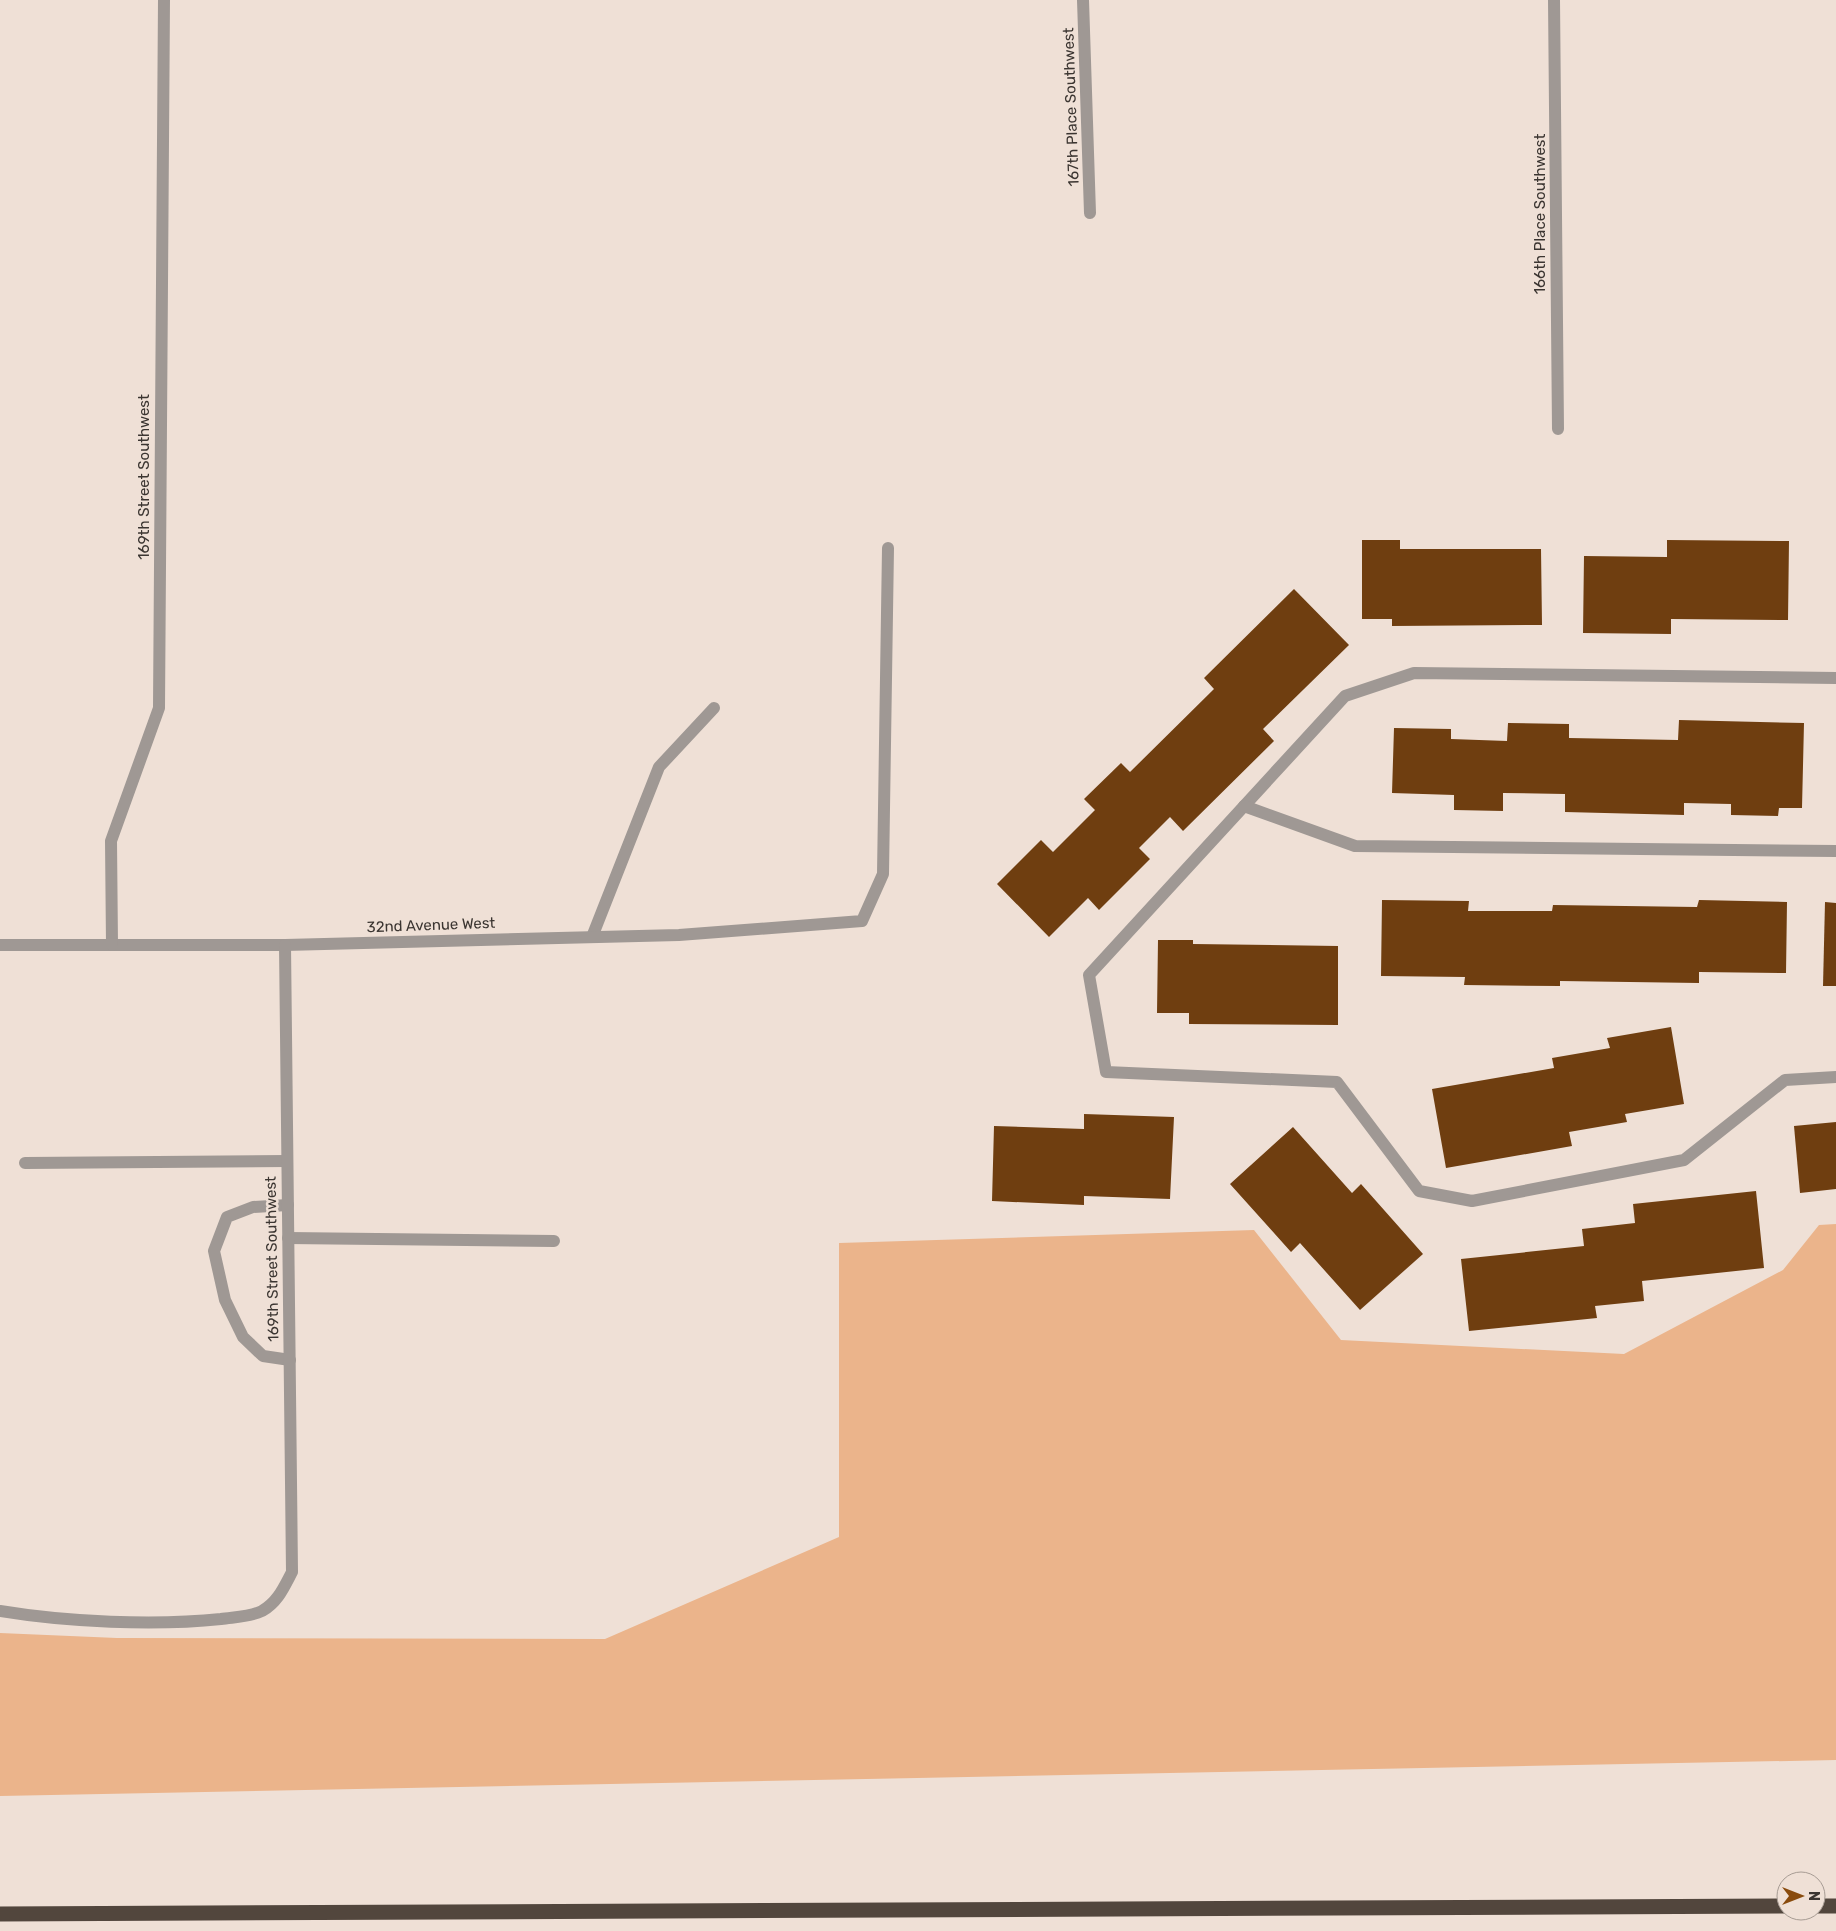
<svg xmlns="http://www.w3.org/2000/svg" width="1836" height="1931" font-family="Rubik,sans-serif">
<rect width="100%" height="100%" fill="#efe0d6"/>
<path fill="#ebb48b" d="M1836,1224v536l-1836,36v-163l117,5 488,1 234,-102v-294l415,-13 87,110 283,14 159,-84 36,-45z"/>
<g fill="#6f3e10">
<path d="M1362,540h38v9h141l1,76 -150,1v-7h-30z"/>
<path d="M1667,540l122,1 -1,79 -117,-1v15l-88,-1 1,-77 83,1z"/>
<path d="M1294,589l55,56 -86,84 11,12 -91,90 -13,-14 -31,31 11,11 -51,51 -11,-12 -39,39 -52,-53 44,-44 12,12 42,-42 -11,-11 37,-36 9,9 84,-83 -10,-11z"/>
<path d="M1679,720l125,3 -2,85h-23l-1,8 -47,-1v-11l-47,-1v12l-119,-3v-18l-62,-1v18l-49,-1v-15l-62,-2 2,-65 57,1v10l56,2 1,-18 61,1v14l109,2z"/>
<path d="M1382,900l87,1 -1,10h84l1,-6 144,2 2,-7 88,2 -1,71 -87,-1v11l-139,-2v5l-96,-1 1,-8 -84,-1z"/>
<path d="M1825,902l11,1v83h-13z"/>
<path d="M1158,940h35v4l145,2v79l-149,-1v-11h-32z"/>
<path d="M1671,1027l13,77 -59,10 2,8 -58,10 3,14 -126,22 -14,-79 122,-21 -2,-10 58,-10 -3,-10z"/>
<path d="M1084,1114l90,3 -4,82 -86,-3v9l-92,-4 2,-75 90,3z"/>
<path d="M1836,1122v67l-36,4 -6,-67z"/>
<path d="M1293,1127l59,66 9,-9 62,70 -63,56 -60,-67 -9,9 -61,-68z"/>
<path d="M1756,1191l8,77 -122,13 2,20 -49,5 2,12 -128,13 -8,-72 123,-13 -2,-17 53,-6 -2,-19z"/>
</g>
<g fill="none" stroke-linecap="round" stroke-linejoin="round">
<g stroke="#9f9894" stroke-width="12">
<path d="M1083,0l7,213"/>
<path d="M1554,0l4,429"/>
<path d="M1836,678l-422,-5 -69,23 -256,279 17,97 231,10 82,109 53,10 212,-41 101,-80 51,-3"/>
<path d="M1244,806l111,40 481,5"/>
<path d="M592,937l67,-170 55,-59"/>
<path d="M0,945h285l394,-10 183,-14 21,-47 5,-326"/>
<path d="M112,945l-1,-104 48,-133 5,-708"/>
<path d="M25,1163l262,-2"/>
<path d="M288,1205l-35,2 -26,10 -13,34 11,49 18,37 20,19 27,4"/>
<path d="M288,1238l266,3"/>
<path d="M0,1611c66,11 155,15 221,8 13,-2 29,-2 41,-8 16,-9 22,-24 30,-39l-7,-627"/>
</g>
<g stroke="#52463d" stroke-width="15">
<path d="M1816,1906h20"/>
<path d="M0,1914l1786,-8"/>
</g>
</g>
<g text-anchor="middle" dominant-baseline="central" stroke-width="5" stroke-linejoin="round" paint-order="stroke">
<g font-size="15" fill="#3b3531" stroke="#efe0d6">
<text transform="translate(1071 107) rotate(-92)">167th Place Southwest</text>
<text transform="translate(1540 214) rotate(-90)">166th Place Southwest</text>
<text transform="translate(144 477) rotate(-90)">169th Street Southwest</text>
<text transform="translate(431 925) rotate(-2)">32nd Avenue West</text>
<text transform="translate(272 1259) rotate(-91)">169th Street Southwest</text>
</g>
</g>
<g transform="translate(1801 1896) rotate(90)"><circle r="24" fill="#efe0d6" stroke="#a79c94"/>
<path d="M0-4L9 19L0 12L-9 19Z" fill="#894b0d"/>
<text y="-8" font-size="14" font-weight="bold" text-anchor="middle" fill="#3b3531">N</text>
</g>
</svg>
